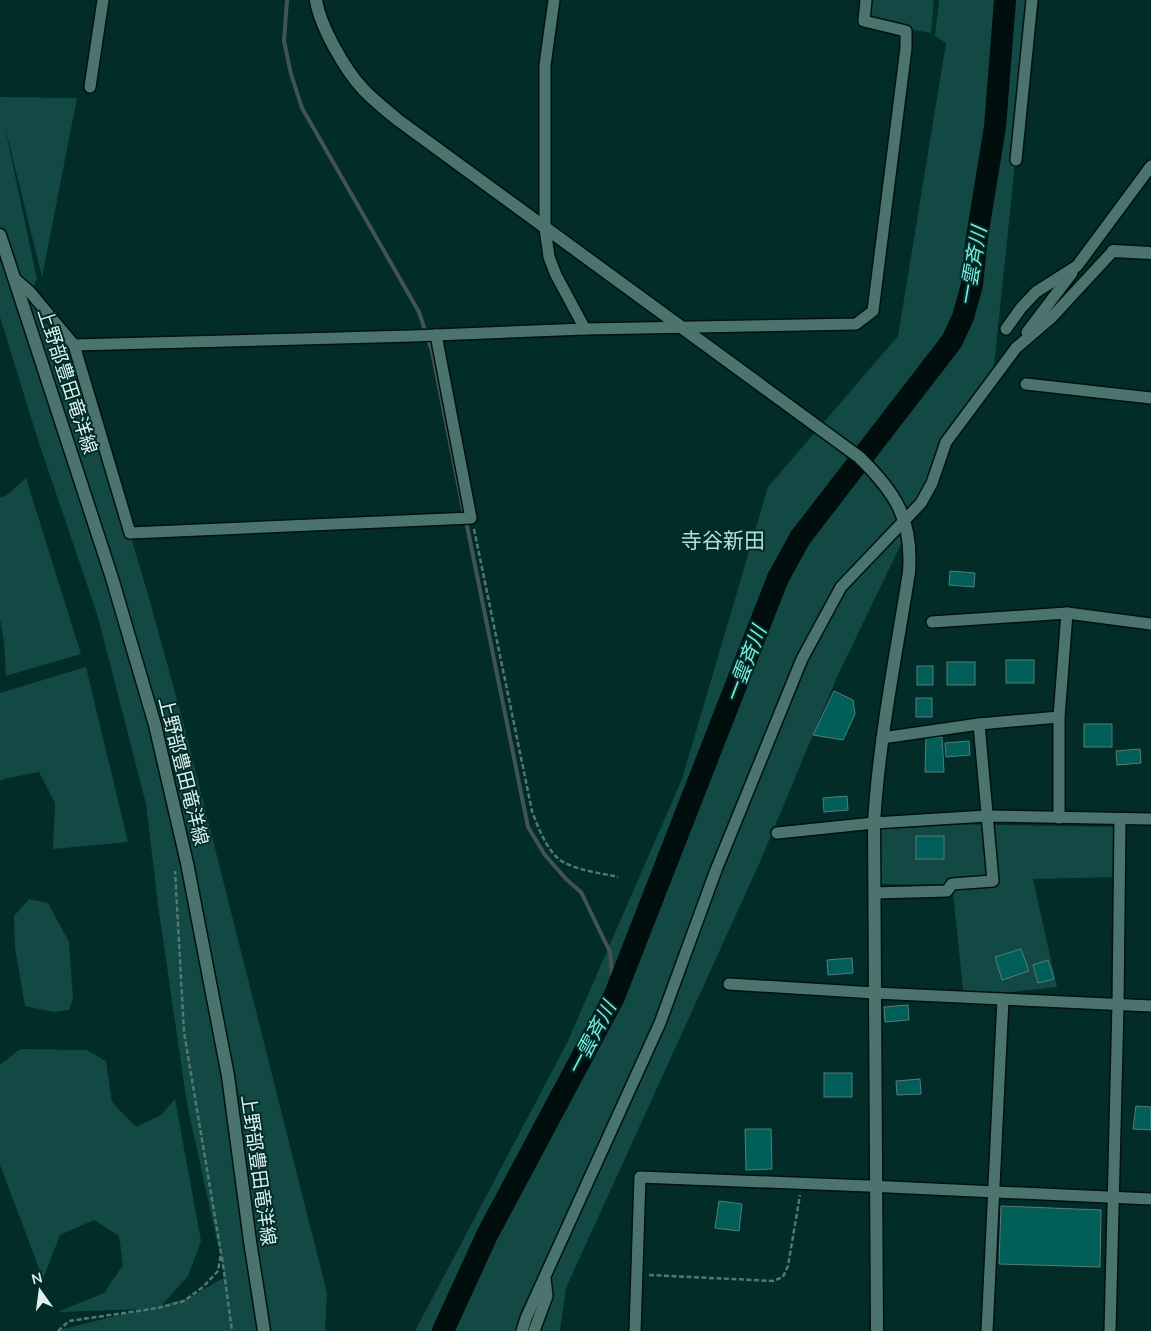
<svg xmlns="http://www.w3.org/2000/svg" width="1151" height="1331" font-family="Mulish,'Noto Sans JP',sans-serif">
<rect width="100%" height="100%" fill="#012c28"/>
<g fill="#134944">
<path d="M866,0h68l-3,33 -67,-12z"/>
<path d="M939,0h93l-38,366 -73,137 -84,174 -77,185 -194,426 -6,43h-145l152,-288 115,-264 86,-292 130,-151 48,-293 -11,-7z"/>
<path d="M0,97l77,1 -35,179 -38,-154 33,156 -7,14 44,52 75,253 35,127 143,568 -2,38h-266v-1l85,-21 -87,3 47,-19 19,-28 -4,-29 -25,-16 -34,15 -17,44 -43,-114v-100l20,-16 66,1 20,11 6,41 24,25 25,-12 14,-16 26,142 -13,35 -26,29 27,-7 36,-21 -38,-173 -29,-199 -12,-101 -48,-187 -60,-177 -38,-123z"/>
<path d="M26,478l55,176 -75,22 -2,-34 -4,-23v-121l7,-3z"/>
<path d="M86,667l42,175 -75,7 2,-46 -16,-31 -35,7 -4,2v-88z"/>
<path d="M874,823l246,4v50l-87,2 24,108 -93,10 -12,-112 -77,-1z"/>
<path d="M29,899l19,4 21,39 4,57 -4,11 -15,2 -29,-6 -10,-58 -1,-32z"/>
</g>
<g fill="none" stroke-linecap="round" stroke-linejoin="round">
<g stroke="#425352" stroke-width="4">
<path d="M287,0l-3,41 7,33 11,34 117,204 13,39 32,163"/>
<path d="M466,521l62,306 17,28 21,24 15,13 29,60 4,45"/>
</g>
<path stroke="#000f0e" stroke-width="22" d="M443,1331l44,-96 127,-238 164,-419 22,-40 152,-197 11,-24 9,-32 5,-48 18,-110 10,-127"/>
</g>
<g fill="#015e58" stroke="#557d79">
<path d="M950,571l25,2 -1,14 -25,-2z"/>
<rect x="1006" y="660" width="28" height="23"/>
<rect x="947" y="662" width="28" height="23"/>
<rect x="917" y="666" width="16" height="19"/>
<path d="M834,691l19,9 2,14 -12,26 -30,-5z"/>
<rect x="916" y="698" width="16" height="19"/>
<rect x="1084" y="724" width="28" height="23"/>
<path d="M926,737h16l2,35h-19z"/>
<path d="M969,741l1,14 -24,2 -1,-14z"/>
<path d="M1140,749l1,14 -24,2 -1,-14z"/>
<path d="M847,796l1,14 -24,2 -1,-14z"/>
<rect x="916" y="836" width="28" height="23"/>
<path d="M1021,949l8,22 -27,9 -7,-23z"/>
<path d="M852,958l1,15 -25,2 -1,-15z"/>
<path d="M1048,960l6,19 -16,4 -5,-18z"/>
<path d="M908,1005l1,15 -24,2 -1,-15z"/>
<rect x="824" y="1073" width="28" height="24"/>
<path d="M920,1079l1,15 -24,1 -1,-14z"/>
<path d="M1136,1106l15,1v23l-18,-1z"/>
<path d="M745,1129h26l1,40 -26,1z"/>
<path d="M719,1201l23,3 -3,27 -24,-3z"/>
<path d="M1001,1206l100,4 -1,57 -101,-3z"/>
</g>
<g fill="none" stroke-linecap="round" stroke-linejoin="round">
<defs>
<g id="minor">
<path d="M554,0l-9,65v163l4,29 7,18 29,54"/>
<path d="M90,87l13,-87"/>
<path d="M1016,160l16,-160"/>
<path d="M15,279l15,13 44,53 56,188 341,-15 -35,-183"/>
<path d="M1006,329l15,-21 15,-16 41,-26 74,-100"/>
<path d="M1027,332l45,-59"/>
<path d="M74,345l338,-9 173,-7 271,-5 17,-13 33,-263v-17l-42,-10 2,-21"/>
<path d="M1026,384l125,14"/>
<path d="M932,622l135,-9 84,11"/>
<path d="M882,738l97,-14 80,-7"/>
<path d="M1059,818v-101l8,-104"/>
<path d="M777,833l97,-10 113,-7 164,3"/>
<path d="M875,893l72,-2 5,-7 41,-3 -14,-157"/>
<path d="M729,984l146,9 276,13"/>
<path d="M522,1331l4,-13 134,-295 56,-153 86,-211 39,-72 80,-84 11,-20 14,-41 70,-94 36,-31 61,-66"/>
<path d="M534,1331l13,-35 -2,-18"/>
<path d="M635,1331l5,-154 228,9 283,13"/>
<path d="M987,1331l16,-332"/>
<path d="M1110,1331l8,-326 2,-186"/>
</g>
<g id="tertiary">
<path d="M316,0c4,26 29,70 47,89 10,11 23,21 35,31l461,337c36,35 54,62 50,115 -13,83 -30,167 -35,251l3,508"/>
<path d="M1113,251l38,2"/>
</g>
<path id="secondary" d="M0,235l112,343 43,147 32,138 41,213 22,165 14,90"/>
</defs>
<use href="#minor" stroke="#011210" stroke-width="14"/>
<use href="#tertiary" stroke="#011210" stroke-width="15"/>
<use href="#secondary" stroke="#011210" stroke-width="15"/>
<g stroke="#557774" stroke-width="2.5" stroke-dasharray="5 2.5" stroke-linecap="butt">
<path d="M474,529l58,282c6,16 16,44 33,52 16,8 36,10 53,14"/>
<path d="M222,1257l10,74"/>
<path d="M649,1275l124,6 10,-4 5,-11 12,-71"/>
<path d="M58,1331l11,-10 89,-13 26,-7 19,-14 15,-16 3,-18 -37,-221 -9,-161"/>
</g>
<use href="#minor" stroke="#4c746f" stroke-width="11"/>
<use href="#tertiary" stroke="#4c746f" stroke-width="12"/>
<use href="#secondary" stroke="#4c746f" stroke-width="12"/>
</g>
<g text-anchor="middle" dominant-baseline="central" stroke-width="4" stroke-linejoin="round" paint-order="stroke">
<g font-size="19" fill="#ddf2ef" stroke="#012c28">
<text transform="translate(68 381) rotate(72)">上野部豊田竜洋線</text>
<text transform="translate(184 771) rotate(76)">上野部豊田竜洋線</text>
<text transform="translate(259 1170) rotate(82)">上野部豊田竜洋線</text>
</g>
<g font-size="20" font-style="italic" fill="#79eadf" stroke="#012c28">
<text transform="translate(972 266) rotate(-80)">一雲斉川</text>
<text transform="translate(745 664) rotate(-69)">一雲斉川</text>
<text transform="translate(591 1038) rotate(-62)">一雲斉川</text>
</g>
<g font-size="21" fill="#b3ded9" stroke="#012c28">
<text x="723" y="540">寺谷新田</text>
</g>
</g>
<g transform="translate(40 1291) rotate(346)" stroke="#012c28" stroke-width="4" paint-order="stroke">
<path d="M0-4L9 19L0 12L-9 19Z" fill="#ddf2ef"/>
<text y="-8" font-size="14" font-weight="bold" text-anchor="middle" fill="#ddf2ef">N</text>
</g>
</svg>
